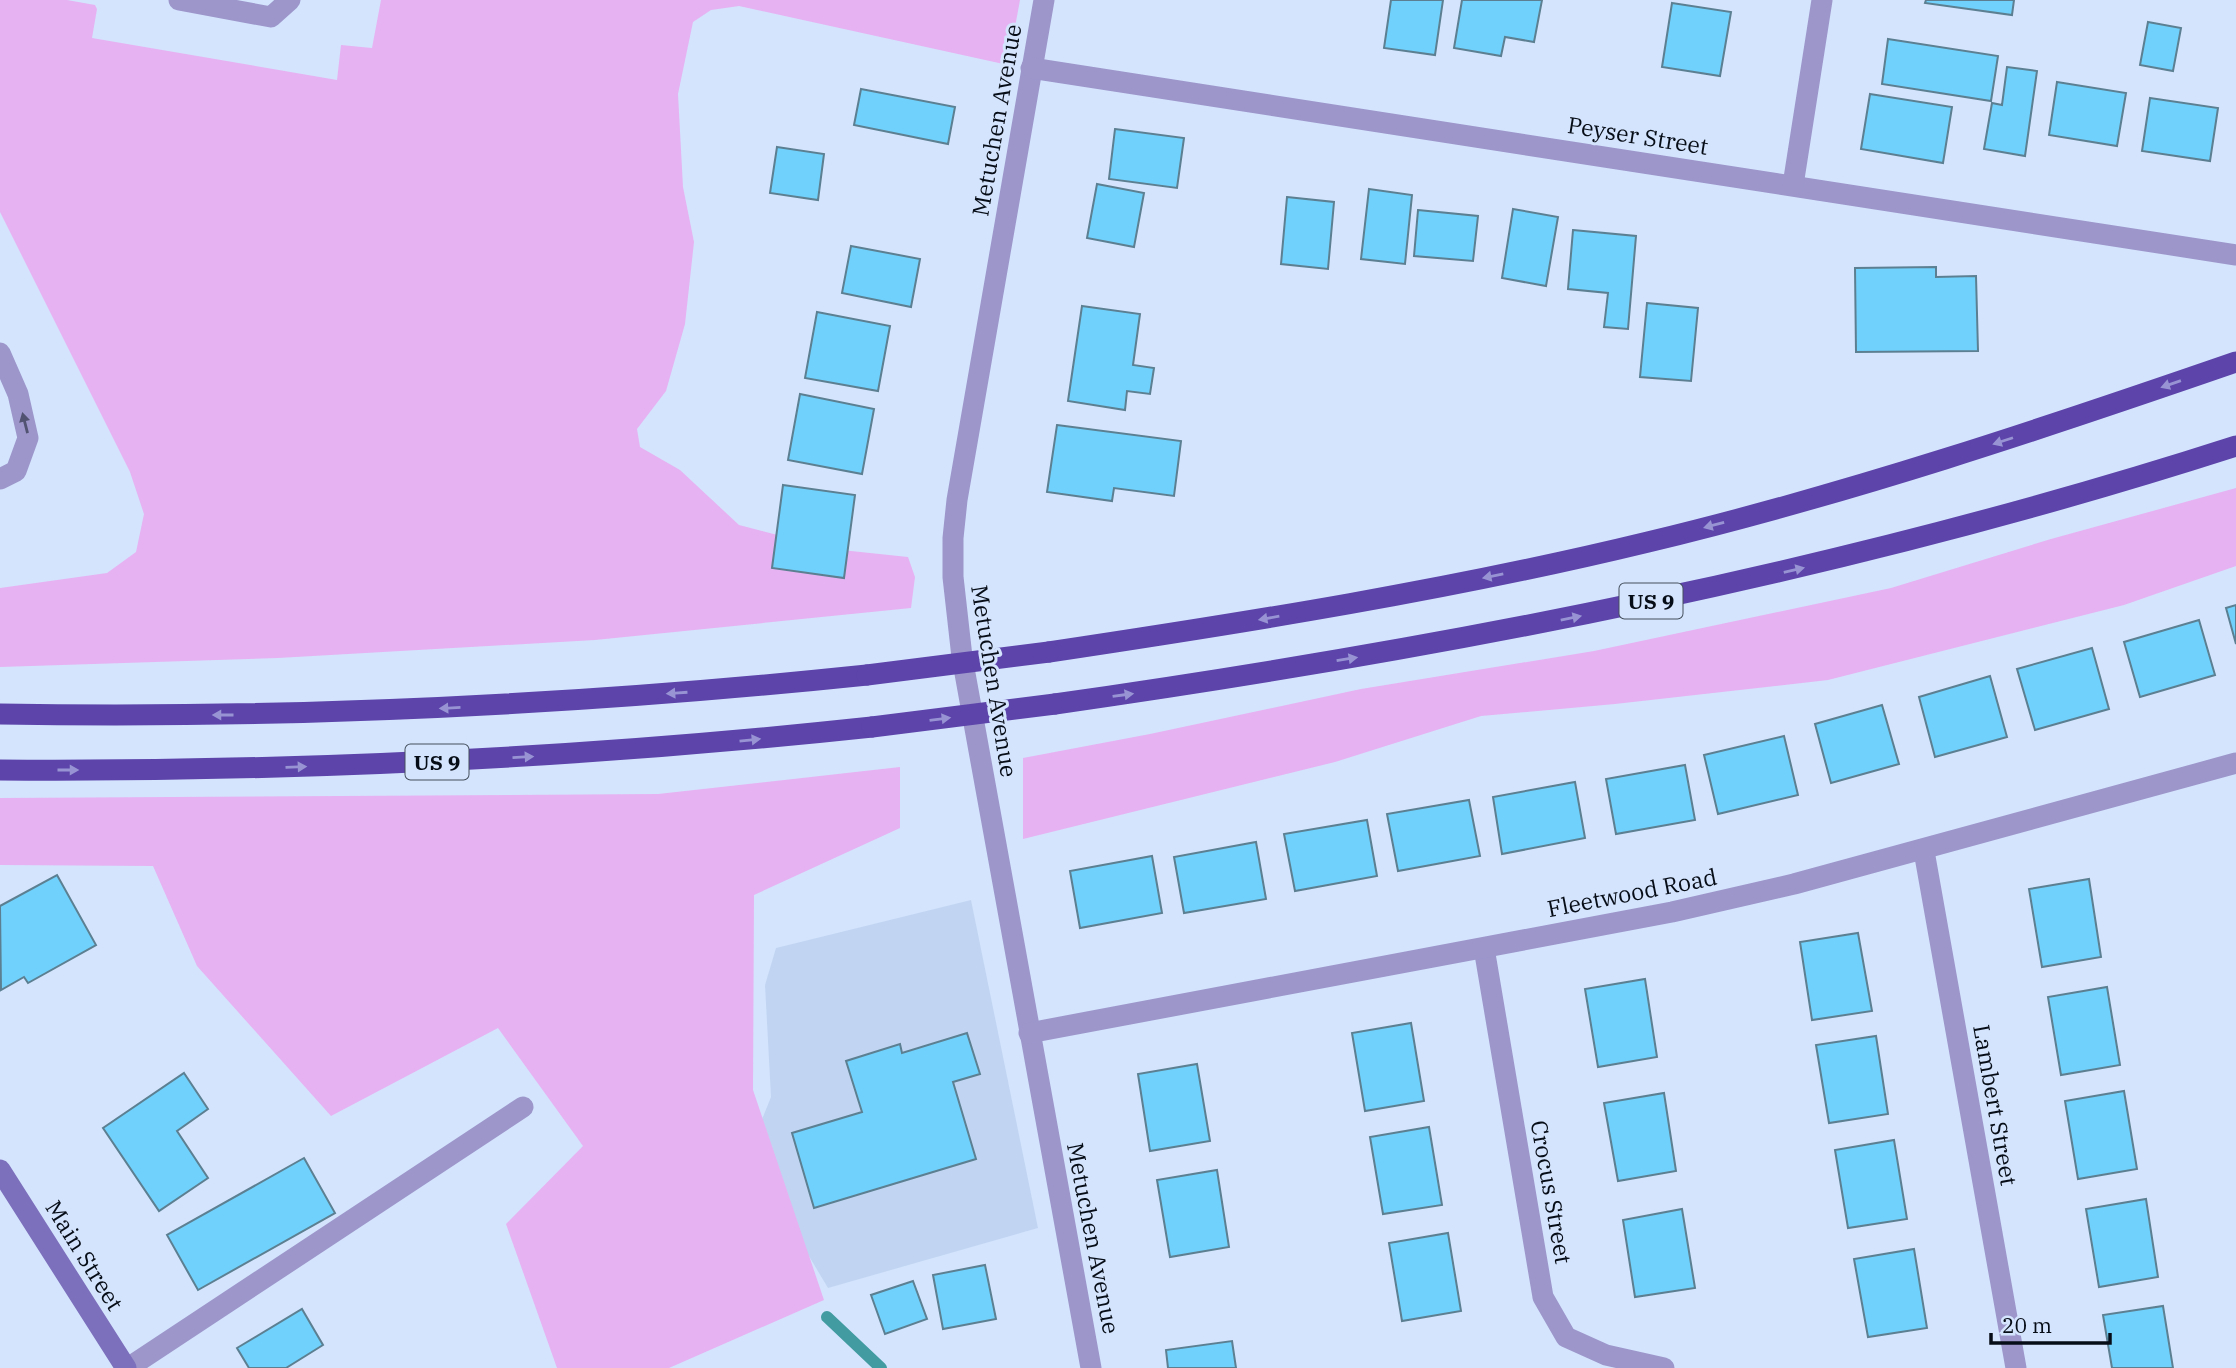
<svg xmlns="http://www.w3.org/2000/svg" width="2236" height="1368" font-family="'IBM Plex Serif',serif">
<rect width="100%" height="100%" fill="#d4e4fd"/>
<path fill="#c1d5f2" d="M971,900l67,328 -210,60 -61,-102 -11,-52 15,-37 -6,-112 11,-37z"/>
<g fill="#e6b2f2">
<path d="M0,0h67l28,5 2,4 -5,29 245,42 4,-35 31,3 9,-48h639l-12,65 -269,-59 -28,4 -18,12 -15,72 5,93 11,55 -9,82 -19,67 -29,38 3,18 40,23 59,55 93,24 76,8 7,20 -4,31 -316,32 -317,18 -278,9v-79l107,-15 29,-21 8,-38 -14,-42 -130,-260z"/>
<path d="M2236,488v78l-112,39 -296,75 -213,24 -134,12 -146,46 -312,77v-81l127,-24 211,-45 233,-38 297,-63 160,-49z"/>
<path d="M900,767v61l-146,67 -1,195 71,210 -155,68h-112l-51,-144 77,-78 -85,-118 -167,88 -134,-150 -44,-100 -153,-1v-67l658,-4z"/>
</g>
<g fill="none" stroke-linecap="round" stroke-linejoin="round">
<path stroke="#429ba1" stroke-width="12" d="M827,1317l54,51"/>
</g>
<g fill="#70d1fc" stroke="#5c8091" stroke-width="2">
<path d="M1391,0h52l-8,55 -51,-7z"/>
<path d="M1462,0h80l-8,42 -29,-5 -4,19 -47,-8z"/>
<path d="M1926,0h88l-2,15 -87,-12z"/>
<path d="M1672,3l59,9 -11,64 -58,-9z"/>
<path d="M2148,22l33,6 -8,43 -33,-6z"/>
<path d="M1888,39l110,17 -7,45 -109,-17z"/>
<path d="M2007,67l30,4 -12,85 -41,-7 8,-46 10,2z"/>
<path d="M2057,82l69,11 -9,53 -68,-11z"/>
<path d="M861,89l94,18 -7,37 -94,-19z"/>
<path d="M1870,94l82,13 -9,56 -82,-14z"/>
<path d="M2150,98l68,10 -8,53 -68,-10z"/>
<path d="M1115,129l69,9 -7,50 -68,-9z"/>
<path d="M777,147l47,7 -6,46 -48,-7z"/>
<path d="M1097,184l47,9 -10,54 -47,-9z"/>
<path d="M1369,189l43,6 -7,69 -44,-5z"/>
<path d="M1287,197l47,5 -6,67 -47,-5z"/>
<path d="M1513,209l45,8 -12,69 -44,-8z"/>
<path d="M1418,210l60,6 -5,45 -59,-5z"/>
<path d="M1573,230l63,6 -8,93 -24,-2 4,-34 -40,-4z"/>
<path d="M851,246l69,13 -9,48 -69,-14z"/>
<path d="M1936,267v10l40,-1 2,75 -122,1 -1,-84z"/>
<path d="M1647,303l51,5 -7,73 -51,-4z"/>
<path d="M1082,306l58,8 -7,51 21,3 -4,26 -23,-3 -2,19 -57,-9z"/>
<path d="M817,312l73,14 -12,65 -73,-13z"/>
<path d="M800,394l74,15 -12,65 -74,-14z"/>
<path d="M1057,425l124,16 -7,55 -60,-8 -2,13 -65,-9z"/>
<path d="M783,485l72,10 -11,83 -72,-10z"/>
<path d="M2236,605v39l-10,-36z"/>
<path d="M2199,620l16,55 -75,22 -16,-55z"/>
<path d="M2092,648l17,61 -74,21 -18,-61z"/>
<path d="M1990,676l17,61 -72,20 -16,-60z"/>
<path d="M1882,705l17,59 -68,19 -16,-59z"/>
<path d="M1784,736l14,59 -80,19 -14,-59z"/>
<path d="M1685,765l10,55 -79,14 -10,-55z"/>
<path d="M1575,782l10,56 -83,16 -9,-57z"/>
<path d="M1469,800l11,56 -82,15 -11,-57z"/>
<path d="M1367,820l10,56 -82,15 -11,-57z"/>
<path d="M1256,842l10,57 -82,14 -10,-56z"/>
<path d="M1152,856l10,57 -82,15 -10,-57z"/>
<path d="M57,875l39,70 -68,38 -4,-6 -23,13 -1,-84z"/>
<path d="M2089,879l12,78 -59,10 -13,-78z"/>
<path d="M1858,933l14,78 -60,9 -12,-78z"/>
<path d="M1645,979l12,78 -59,10 -13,-78z"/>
<path d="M2107,987l13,78 -59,10 -13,-78z"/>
<path d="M1411,1023l13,78 -59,10 -13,-78z"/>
<path d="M967,1033l13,41 -27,8 23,77 -162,49 -22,-75 70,-21 -16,-51 54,-17 2,9z"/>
<path d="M1876,1036l12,78 -59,9 -13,-78z"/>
<path d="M1197,1064l13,77 -60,10 -12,-77z"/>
<path d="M184,1073l24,36 -31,22 31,47 -49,33 -56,-83z"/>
<path d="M2124,1091l13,78 -59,10 -13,-78z"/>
<path d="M1664,1093l12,78 -58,10 -14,-78z"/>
<path d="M1429,1127l13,78 -59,9 -13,-77z"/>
<path d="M1894,1140l13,79 -59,9 -13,-78z"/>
<path d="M304,1158l31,55 -137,77 -31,-55z"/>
<path d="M1217,1170l12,77 -59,10 -13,-77z"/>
<path d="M2146,1199l12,78 -59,10 -13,-78z"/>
<path d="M1682,1209l13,79 -60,9 -12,-77z"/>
<path d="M1448,1233l13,78 -59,10 -13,-78z"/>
<path d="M1914,1249l13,79 -59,9 -14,-78z"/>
<path d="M985,1265l11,54 -53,10 -10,-54z"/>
<path d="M913,1281l14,38 -42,15 -14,-39z"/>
<path d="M2163,1306l10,62h-61l-9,-53z"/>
<path d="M302,1309l21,36 -37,23h-37l-12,-20z"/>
<path d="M1232,1341l4,27h-68l-2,-18z"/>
</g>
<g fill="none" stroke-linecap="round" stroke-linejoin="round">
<g stroke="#9c96cb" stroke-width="21">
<path d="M179,0l92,17 19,-17"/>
<path d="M0,353l18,41 10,44 -12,33 -16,8"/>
<path d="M128,1368l395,-261"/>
</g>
<g stroke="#9c96cb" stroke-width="21">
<path d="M1044,0l-87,500 -4,38v39l9,80 129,711"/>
<path d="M1031,68l1205,187"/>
<path d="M1793,185l29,-185"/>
<path d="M1924,851l92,517"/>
<path d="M1484,948l59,349 23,40 40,18 58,13"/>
<path d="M1029,1033l643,-121 122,-28 442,-121"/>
</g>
<path stroke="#7c6fbc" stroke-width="21" d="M0,1170l126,198"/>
<g stroke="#5c44aa" stroke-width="21">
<path d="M1049,652c200,-30 401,-62 599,-110 200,-48 394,-113 588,-180"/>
<path d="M1055,704c400,-57 796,-134 1181,-258"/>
<path d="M0,714c290,5 579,-9 867,-39"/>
<path d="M0,770c292,2 582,-12 872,-43"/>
</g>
<g stroke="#5c44aa" stroke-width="21">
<path d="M867,675l182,-23"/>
<path d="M872,727l183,-23"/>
</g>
</g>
<defs><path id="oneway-solid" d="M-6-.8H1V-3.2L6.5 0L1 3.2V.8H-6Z" transform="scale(1.75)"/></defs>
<g fill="#9894d4">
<use href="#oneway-solid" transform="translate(2171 384) rotate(161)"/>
<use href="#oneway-solid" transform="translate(2003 441) rotate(162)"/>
<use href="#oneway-solid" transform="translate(1714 525) rotate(165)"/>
<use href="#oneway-solid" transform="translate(1794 570) rotate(-13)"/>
<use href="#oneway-solid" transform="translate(1493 576) rotate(169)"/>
<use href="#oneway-solid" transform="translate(1269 618) rotate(170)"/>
<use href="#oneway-solid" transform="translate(1571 618) rotate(-11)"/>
<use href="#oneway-solid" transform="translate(1347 659) rotate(-9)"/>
<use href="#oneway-solid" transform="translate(677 693) rotate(176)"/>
<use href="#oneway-solid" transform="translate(1123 695) rotate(-8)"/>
<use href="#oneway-solid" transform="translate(450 708) rotate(177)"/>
<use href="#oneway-solid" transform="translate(223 715) rotate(180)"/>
<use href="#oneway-solid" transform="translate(940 719) rotate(-7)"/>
<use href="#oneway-solid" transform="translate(750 740) rotate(-6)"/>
<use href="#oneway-solid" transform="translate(523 757) rotate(-3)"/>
<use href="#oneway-solid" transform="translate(296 767) rotate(-2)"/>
<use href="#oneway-solid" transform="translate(68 770)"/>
</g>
<use fill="#525271" href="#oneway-solid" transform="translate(25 423) rotate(-104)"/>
<g text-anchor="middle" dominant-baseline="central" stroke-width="6" stroke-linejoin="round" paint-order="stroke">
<g fill="#d4e4fd" stroke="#444e5c" stroke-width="2">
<rect x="1619.5" y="583.5" width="63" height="35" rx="5"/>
<rect x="405.5" y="744.5" width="63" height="35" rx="5"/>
</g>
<g font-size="21" font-weight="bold" fill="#070d17">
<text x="1651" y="601">US 9</text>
<text x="437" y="762">US 9</text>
</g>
<g font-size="23" fill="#070d17" stroke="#d4e4fd">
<text transform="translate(996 120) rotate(-80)">Metuchen Avenue</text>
<text transform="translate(1638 135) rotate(9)">Peyser Street</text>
<text transform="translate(995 681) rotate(81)">Metuchen Avenue</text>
<text transform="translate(1632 892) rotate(-11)">Fleetwood Road</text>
<text transform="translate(1996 1105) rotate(80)">Lambert Street</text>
<text transform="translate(1552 1192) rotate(80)">Crocus Street</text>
<text transform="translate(1094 1238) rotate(79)">Metuchen Avenue</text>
<text transform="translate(85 1255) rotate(58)">Main Street</text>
</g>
</g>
<path d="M1991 1333v10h119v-10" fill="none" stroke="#070d17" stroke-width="3.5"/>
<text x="2002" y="1333" font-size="21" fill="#070d17" stroke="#d4e4fd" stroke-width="5" paint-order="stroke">20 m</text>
</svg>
